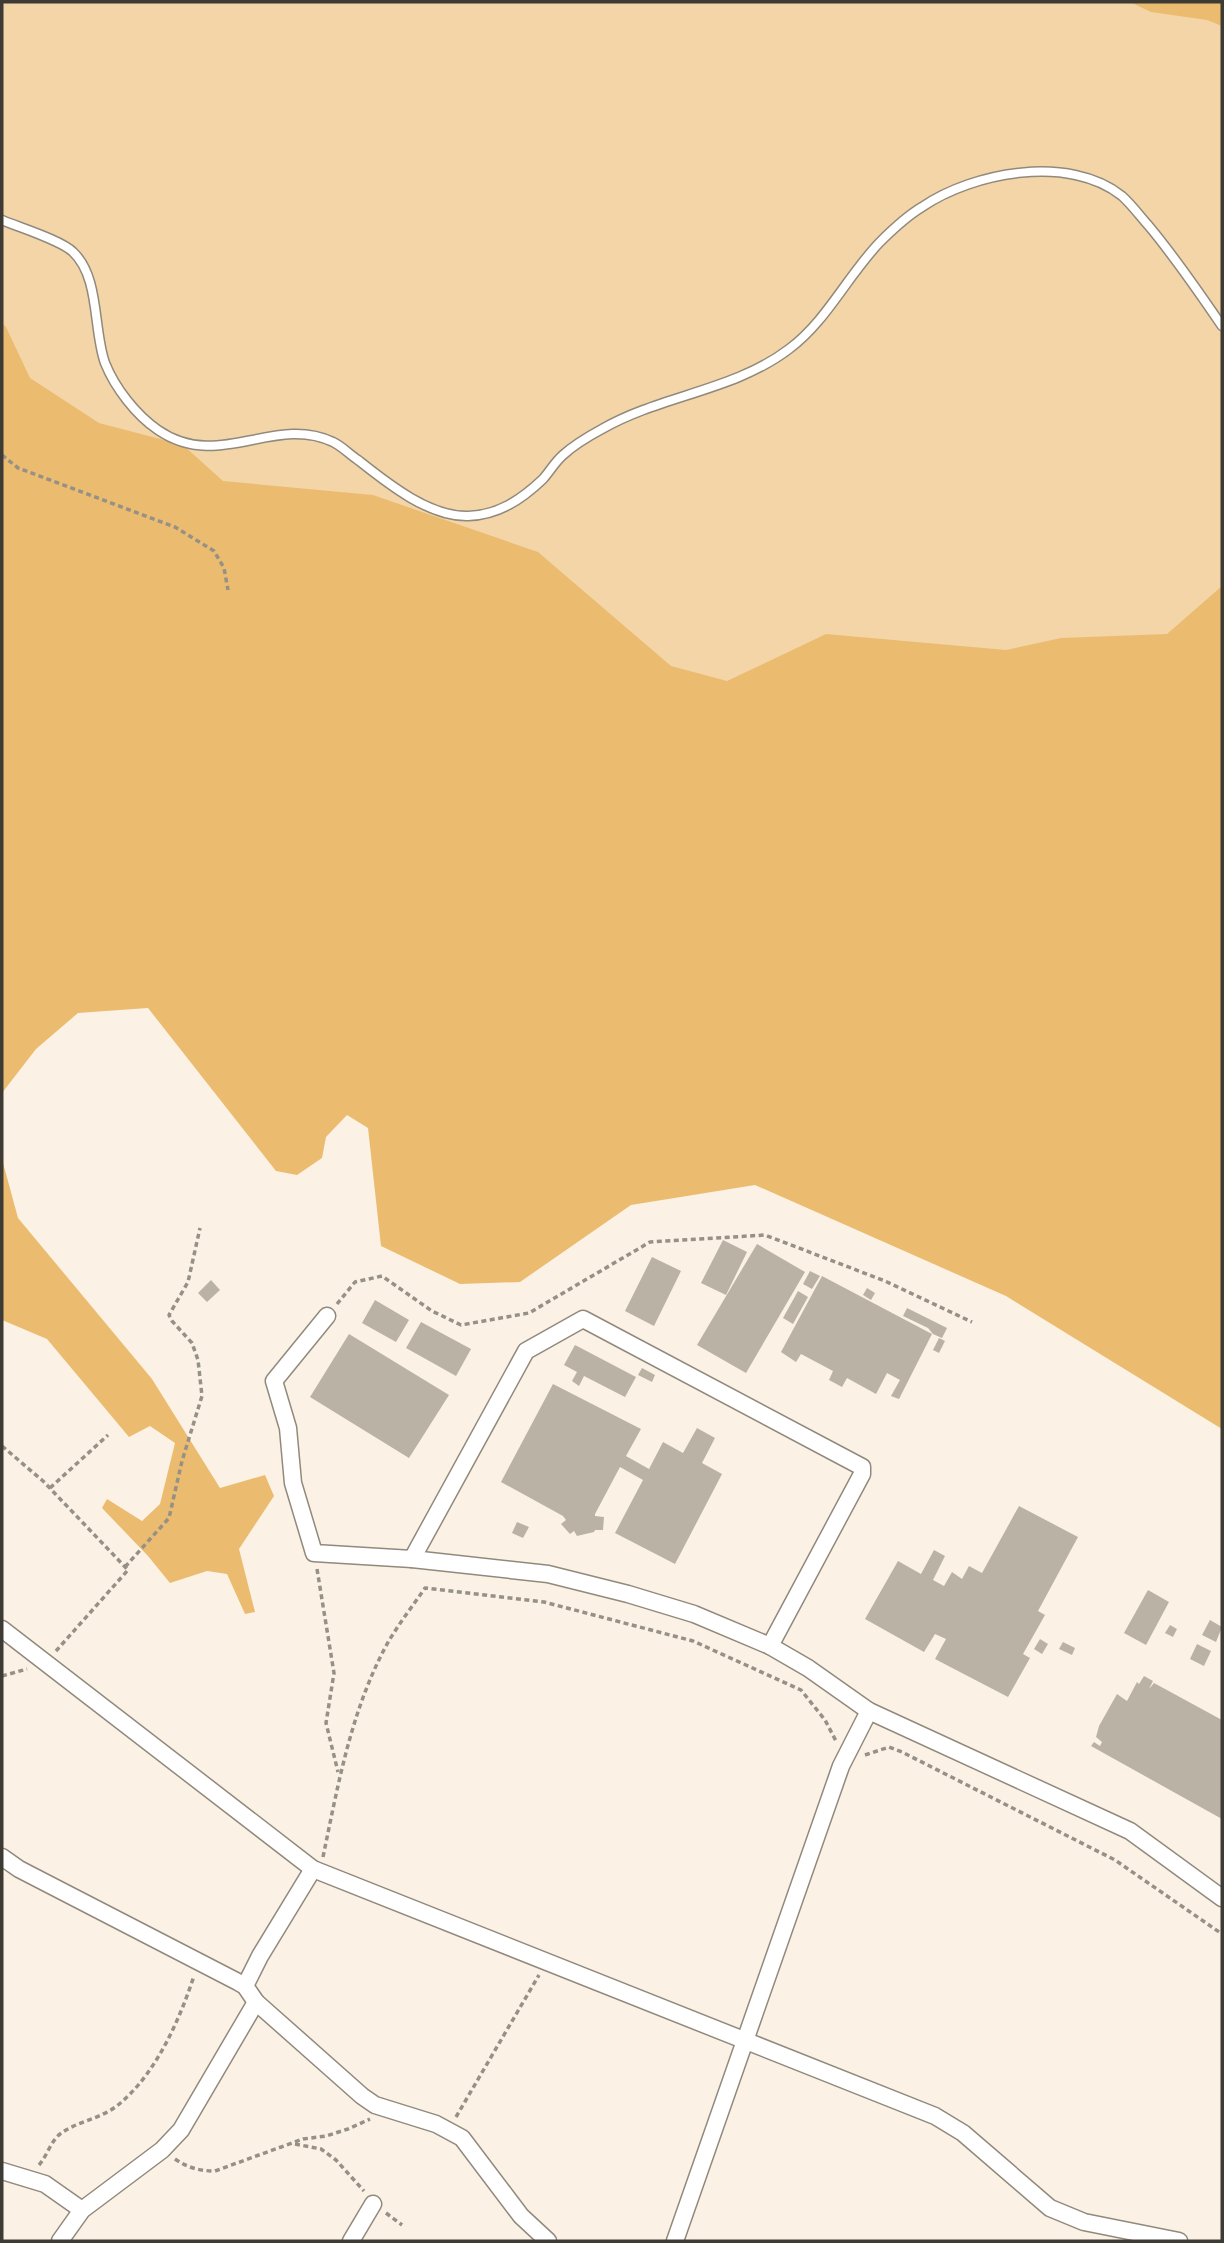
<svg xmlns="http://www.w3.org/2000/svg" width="1224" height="2243" font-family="'Nunito Sans',sans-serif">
<rect width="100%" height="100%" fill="#fbf2e5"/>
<path fill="#f3d5a8" d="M2,2h1220v934l-1220,-252z"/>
<g fill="#ebbc6f">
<path d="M1130,2h92v24l-15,-6 -56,-8z"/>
<path d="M2,323l4,4 24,51 69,45 84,22 40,36 150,14 165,57 133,114 56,15 99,-47 180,16 55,-12 106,-4 55,-48v843l-216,-133 -251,-111 -124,20 -111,77 -60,2 -79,-38 -13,-118 -21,-13 -21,22 -4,21 -25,17 -21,-4 -128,-163 -70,5 -42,36 -34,44z"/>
<path d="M2,1159l16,59 134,161 68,109 45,-13 9,21 -35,53 16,63 -10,2 -18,-40 -20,-3 -37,12 -22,-27 -46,-48 5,-9 35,22 18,-17 15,-61 -25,-17 -21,11 -82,-98 -45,-19z"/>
</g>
<g fill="#bab2a5">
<path d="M723,1240l24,12 -21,43 -25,-12z"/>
<path d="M757,1244l48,28 -59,101 -49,-28z"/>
<path d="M652,1257l29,14 -27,55 -29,-15z"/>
<path d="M810,1271l10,5 -8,13 -9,-5z"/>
<path d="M822,1276l110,58 -33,65 -8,-3 9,-16 -13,-7 -11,21 -29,-16 -5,9 -13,-7 4,-9 -32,-17 -5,8 -15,-10z"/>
<path d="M211,1280l9,10 -13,12 -9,-9z"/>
<path d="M867,1288l8,5 -4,7 -8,-5z"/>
<path d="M798,1291l10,6 -15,27 -10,-6z"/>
<path d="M375,1300l34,20 -13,22 -34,-19z"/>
<path d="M907,1308l40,20 -5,10 -9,-4 -5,-6 -25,-12z"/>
<path d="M421,1322l50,27 -15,27 -50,-28z"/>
<path d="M349,1334l100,61 -40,63 -99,-61z"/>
<path d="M939,1338l6,3 -6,12 -6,-3z"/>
<path d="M575,1345l61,32 -11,20 -41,-21 -5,10 -7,-5 5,-9 -13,-7z"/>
<path d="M642,1368l13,7 -3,7 -14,-7z"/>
<path d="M553,1384l88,45 -15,27 23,13 14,-27 20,11 14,-25 18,10 -13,25 20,11 -47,90 -60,-31 28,-53 -23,-13 -25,47v2l9,1 -1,13h-8l-1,2 -17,4 -3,-5 -4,3 -9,-10 5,-4 -3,-4 -62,-34z"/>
<path d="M1019,1506l59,31 -40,74 7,4 -22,39 7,4 -22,39 -73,-38 11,-20 -11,-5 -11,18 -59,-33 33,-58 23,13 13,-24 11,6 -12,24 11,6 8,-14 10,7 7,-13 13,7z"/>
<path d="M517,1522l12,5 -6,11 -11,-5z"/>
<path d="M1148,1590l21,12 -23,43 -22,-12z"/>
<path d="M1210,1620l12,7 -6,15 -14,-7z"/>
<path d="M1170,1625l7,4 -4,8 -8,-4z"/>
<path d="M1040,1639l8,5 -6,10 -8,-5z"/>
<path d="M1063,1642l12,6 -3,7 -13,-6z"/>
<path d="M1197,1644l14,7 -7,15 -14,-7z"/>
<path d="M1144,1676l9,5 -4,8 5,-6 68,37v99l-131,-73 3,-4 6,4 2,-4 -6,-5 3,-11 18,-32 10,7 10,-19 2,2z"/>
</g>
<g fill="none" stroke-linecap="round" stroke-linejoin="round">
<defs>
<path id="service" d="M2,220c16,7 59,20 71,32 27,25 20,78 32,111 10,25 31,52 53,67 61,42 116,-16 175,12 9,4 17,13 25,18 29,23 71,57 110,56 30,-1 53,-16 75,-37 7,-8 12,-17 20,-24 11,-10 26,-19 39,-26 59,-34 132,-38 187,-80 37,-27 59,-74 91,-107 12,-12 27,-26 42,-35 51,-35 148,-53 200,-11 9,8 18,20 26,29 27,32 50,66 74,101"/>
<g id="minor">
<path d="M327,1316l-53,65 14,47 5,55 21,70 98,6 136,15 80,20 66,20 76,32 38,22 61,43 261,120 92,67"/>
<path d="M412,1559l114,-208 57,-32 279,148v7l-92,172"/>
<path d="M2,1629l311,240 622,247 28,17 87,75 34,14 95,19"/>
<path d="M2,1857l17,12 219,113 7,4 11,16 106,94 13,9 61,19 26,14 59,78 27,25"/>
<path d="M245,1986l15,-30 53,-87"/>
<path d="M2,2171l43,13 37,26"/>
<path d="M60,2241l22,-31 80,-60 19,-20 75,-128"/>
<path d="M351,2241l22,-37"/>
<path d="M675,2241l166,-475 28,-55"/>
</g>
</defs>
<use href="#service" stroke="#91897c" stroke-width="11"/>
<use href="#minor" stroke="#91897c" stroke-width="19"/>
<g stroke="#969087" stroke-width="3.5" stroke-dasharray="5 3.5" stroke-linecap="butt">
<path d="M2,455l16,13 157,59 39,24 10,17 4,22"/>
<path d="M337,1304l18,-22 27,-6 50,35 29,14 68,-12 121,-71 115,-7 120,46 87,41"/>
<path d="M2,1446l41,35 85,89 -72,81"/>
<path d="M50,1488l58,-53"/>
<path d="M125,1567l44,-49 13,-57 20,-65 -4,-36 -6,-17 -20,-22 -3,-6 19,-33 12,-54"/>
<path d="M317,1569l17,104 -8,50 12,49"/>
<path d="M2,1676l25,-7"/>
<path d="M865,1755l24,-8 13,5 213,108 107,74"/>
<path d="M323,1857c15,-72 28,-146 63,-211 11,-20 26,-39 39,-58l119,14 149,39 108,49 24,30 11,21"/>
<path d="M456,2117l83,-142"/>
<path d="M295,2144l26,5 15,11 28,31"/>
<path d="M175,2159c13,9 25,12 40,12l88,-32 23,-3 22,-7 22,-10"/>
<path d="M39,2165c8,-9 12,-24 21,-31 17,-13 41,-15 58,-29 38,-31 61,-84 76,-129"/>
<path d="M386,2213l16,12"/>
</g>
<use href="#service" stroke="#fff" stroke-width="8"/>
<use href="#minor" stroke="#fff" stroke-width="16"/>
</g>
<rect width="1224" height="2243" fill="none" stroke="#3e3b35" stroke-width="7"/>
</svg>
